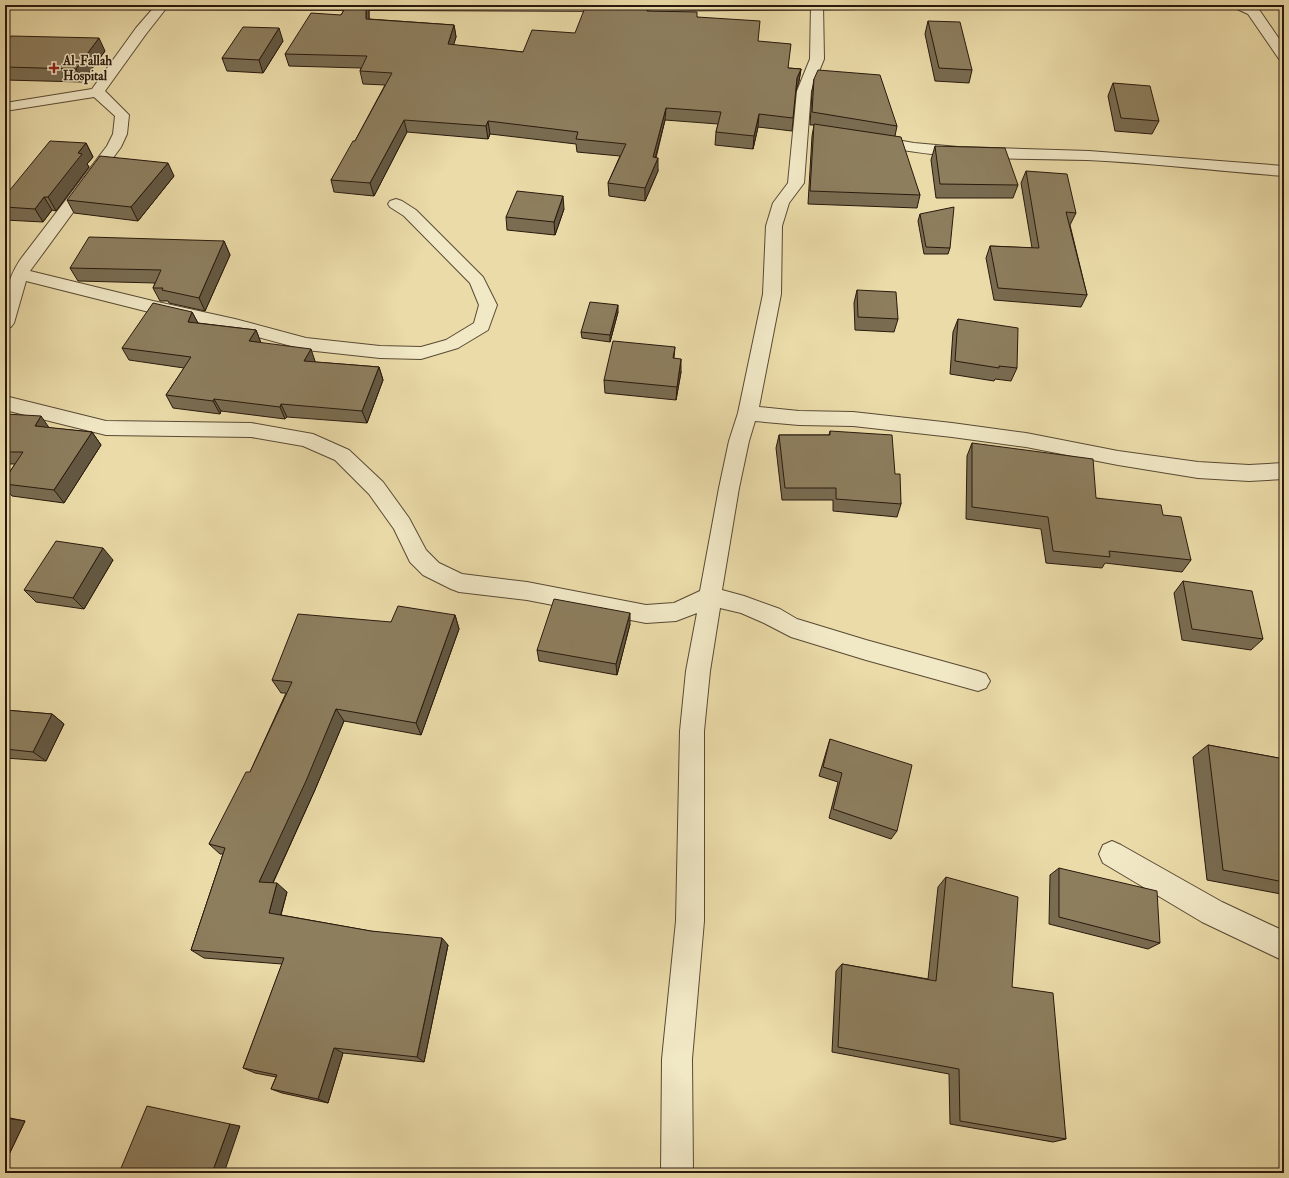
<svg xmlns="http://www.w3.org/2000/svg" width="1289" height="1178" font-family="'IM FELL Double Pica',serif">
<rect width="100%" height="100%" fill="#eadba8"/>
<filter id="stains"><feTurbulence type="fractalNoise" baseFrequency=".005" numOctaves="4"/><feColorMatrix values="0 0 0 0 .2 0 0 0 0 .09 0 0 0 0 .02 0 0 0 .5 -.17"/></filter>
<radialGradient id="worn" r=".72"><stop offset=".6" stop-color="#630" stop-opacity="0"/><stop offset="1" stop-color="#630" stop-opacity=".3"/></radialGradient>
<g fill="none" stroke-linecap="round" stroke-linejoin="round">
<defs>
<g id="street">
<path d="M156,5l12,1 -22,28 -41,57 24,24 -2,19 -6,13 -91,124 123,30 82,18 71,19 74,8 41,1 25,-7 28,-17 5,-18 -9,-22 -66,-67 -14,-9 -2,-3 2,-3 6,-2 6,2 14,9 67,67 14,28 -9,25 -30,18 -37,11 -41,-1 -74,-8 -71,-19 -82,-18 -127,-32 -12,42 -3,4 -6,2c0,-28 -1,-44 15,-69l87,-114 6,-12 2,-18 -21,-19 -89,14v-8l87,-14 44,-61z"/>
<path d="M811,5h12l1,54 -13,32 -7,92 -15,20 -7,23 -1,68 -22,113 40,4 54,1 99,11 74,10 92,18 80,11 51,3 35,-2v16l-35,2 -51,-3 -80,-13 -92,-18 -74,-10 -99,-11 -54,-1 -44,-4 -6,20 -10,47 -17,102 22,6 36,13 17,10 69,21 112,31 8,3 4,7 -4,7 -8,3 -112,-31 -75,-23 -27,-14 -23,-10 -21,-5 -10,63 -6,60v190l-12,138 1,114h-32l1,-114 14,-138 4,-190 6,-60 11,-58 -21,8 -30,2 -119,-23 -68,-8 -8,-3 -28,-14 -13,-13 -16,-33 -25,-35 -34,-34 -32,-14 -52,-9 -145,-2 -101,-25v-14l101,25 145,2 62,11 36,16 34,32 26,36 17,32 13,13 23,11 65,8 119,23 28,-2 26,-12 19,-103 10,-47 9,-28 25,-119 3,-68 7,-23 15,-20 9,-92 13,-32z"/>
<path d="M1233,5h17l8,3 26,38v14l-5,-1 -31,-45 -13,-6z"/>
<path d="M874,136l40,7 44,4 131,4 195,15v10c-66,-5 -132,-13 -197,-16 -73,-2 -147,1 -218,-17l-2,-3 2,-3z"/>
<path d="M1112,841l9,4 101,57 62,29v30l-82,-39 -99,-59 -4,-9 4,-9z"/>
</g>
<path id="secondary" d="M99,5h767l-2,3 -4,1 -234,2 -521,-2 -4,-1z"/>
</defs>
<use href="#street" stroke="#594a34" stroke-width="2"/>
<use href="#secondary" stroke="#29190d" stroke-width="2"/>
<use href="#street" fill="#f1e8c6" fill-rule="evenodd"/>
<use href="#secondary" fill="#f1e8c6" fill-rule="evenodd"/>
</g>
<g fill="#796c51" stroke="#29190d">
<path d="M347,5h21l1,7v7l85,6 2,12 -3,8 70,7 122,-44 3,3 49,6 61,24 30,27 13,1 -2,12 -3,8 -4,42 -34,-4 -5,22 -38,-4 1,-13 2,-8 -53,-4 -9,38 2,13 -13,30 -36,-5 -1,-13 12,-27 -43,-4 -1,-8 -86,-10 -2,5 -81,-7 -33,64 -40,-4 -3,-12 24,-39 30,-56 -22,-1 -3,-13 1,-3 -72,-2 -4,-12 56,-39z"/>
<path d="M928,21l44,49 -3,13 -34,-2 -10,-47z"/>
<path d="M283,41l-20,32 -36,-2 -5,-13z"/>
<path d="M5,44l100,7 -23,31 -77,-2z"/>
<path d="M814,79l83,47 -2,10 25,59 -3,13 -109,-4 4,-68 2,-11h-4l2,-34z"/>
<path d="M1113,83l46,38 -7,13 -37,-3 -7,-35z"/>
<path d="M86,143l7,14 -6,7 2,3 -33,44 -4,-1 -9,12 -38,-2v-24z"/>
<path d="M935,146l83,39 -5,13h-77l-5,-38z"/>
<path d="M1026,171l50,42 -6,12 17,70 -6,12 -87,-7 -8,-42 4,-12 42,2 -11,-65z"/>
<path d="M174,176l-36,45 -64,-8 -7,-13z"/>
<path d="M564,209l-9,26 -48,-5 -1,-13z"/>
<path d="M920,214l30,34 -2,6h-24l-6,-33z"/>
<path d="M224,241l6,14 -25,56 -36,-8 -1,-2h-8l-7,-13 2,-5 -77,-2 -8,-13z"/>
<path d="M857,290l41,29 -4,13 -39,-2 -1,-27z"/>
<path d="M192,312l6,11 58,7 5,13 54,18v1l64,5 4,13 -16,43 -80,-6 -2,2 -64,-8 -1,3 -47,-6 -7,-13 18,-27 -55,-8 -7,-12z"/>
<path d="M618,312l-8,30 -28,-4 -1,-6z"/>
<path d="M958,319l59,49 -6,13 -16,-2 -1,2 -44,-7 3,-42z"/>
<path d="M675,347l-1,11 7,14 -5,28 -71,-7 -1,-13z"/>
<path d="M5,414l45,14 42,4 9,13 -37,58 -52,-7 -7,-8v-9l10,-15h-10z"/>
<path d="M830,431l65,43 6,30 -4,13 -64,-6v-11h-51l-6,-52 3,-13h50z"/>
<path d="M972,443l124,55 67,17 28,45 -9,12 -77,-9 -3,5 -56,-5 -5,-34 -75,-10 1,-63z"/>
<path d="M113,560l-29,49 -48,-7 -12,-12z"/>
<path d="M1183,581l80,58 -12,11 -69,-10 -8,-47z"/>
<path d="M455,615l4,14 -38,106 -77,-14 -30,71 -41,91 14,9 -6,23 167,30 -24,117 -81,-9 -15,50 -46,-10 -11,-4 5,-12 -21,-4 -12,-5 39,-104 -78,-6 -13,-8 32,-96h-3l-11,-10 41,-72 36,-79h-5l-9,-13 119,-58z"/>
<path d="M630,624l-13,51 -78,-14 -2,-11z"/>
<path d="M5,710l47,4 12,10 -18,37 -41,-3z"/>
<path d="M830,739l67,92 -6,8 -62,-21 9,-36 -19,-6 8,-27z"/>
<path d="M1208,745l76,14v134l-3,1 -74,-14 -14,-123z"/>
<path d="M1059,868l101,75 -12,6 -99,-25 1,-49z"/>
<path d="M946,877l66,110 54,152 -13,3 -103,-18 -1,-50 -117,-22 4,-81 6,-7 86,15 10,-92z"/>
<path d="M5,1117l20,4 -20,42z"/>
<path d="M1147,1171l11,2h-27v-1z"/>
</g>
<g fill="#635842" stroke="#29190d">
<path d="M366,5h2l1,7v19l-3,-12z"/>
<path d="M454,25l2,12 -6,20 -2,-13z"/>
<path d="M279,28l4,13 -20,32 -4,-13z"/>
<path d="M99,38l6,13 -23,31 -6,-13z"/>
<path d="M801,69l-2,12 -3,10 1,-13z"/>
<path d="M666,108l-1,12 -13,50 1,-13z"/>
<path d="M759,114l-1,13 -5,22 1,-13z"/>
<path d="M404,120l3,12 -33,64 -4,-13z"/>
<path d="M488,121l2,13 -2,5 -2,-13z"/>
<path d="M86,143l7,14 -6,7 2,3 -33,44 -8,-14 30,-44z"/>
<path d="M658,158v13l-13,30v-13z"/>
<path d="M168,163l6,13 -36,45 -7,-14z"/>
<path d="M563,196l1,13 -9,26 -1,-13z"/>
<path d="M44,197l8,13 -9,12 -8,-13z"/>
<path d="M224,241l6,14 -25,56 -6,-13z"/>
<path d="M618,305v7l-8,30v-7z"/>
<path d="M192,312l7,13 -11,-3z"/>
<path d="M256,330l5,13 -12,-2z"/>
<path d="M311,349l4,12 -6,13 -5,-13z"/>
<path d="M681,359v13l-5,28 1,-13z"/>
<path d="M379,367l4,13 -16,43 -5,-12z"/>
<path d="M214,399l7,12 -1,3 -7,-13z"/>
<path d="M281,404l6,13 -2,2 -5,-12z"/>
<path d="M41,416l9,13 -15,-3z"/>
<path d="M92,432l9,13 -37,58 -10,-13z"/>
<path d="M103,548l10,12 -29,49 -11,-11z"/>
<path d="M630,613v11l-13,51 -1,-11z"/>
<path d="M455,615l4,14 -38,106 -5,-12z"/>
<path d="M336,709l8,12 -30,71 -45,99 -10,-9z"/>
<path d="M52,714l12,10 -18,37 -13,-9z"/>
<path d="M277,883l10,9 -8,29 -10,-8z"/>
<path d="M442,938l6,7 -24,117 -7,-5z"/>
<path d="M334,1048l9,5 -15,50 -10,-4z"/>
<path d="M5,1118l20,3 -20,42z"/>
<path d="M230,1124l10,2 -16,47h-12z"/>
</g>
<g fill="#8d7e5e" stroke="#29190d">
<path d="M347,5h19v14l88,6 -6,19 75,8 9,-22 43,3 11,-28h59v3h3l-1,3 50,1v5l63,4 -2,20 33,3 -3,24 13,1 -4,9 -4,40 -34,-4 -5,22 -38,-4 5,-20 -55,-4 -13,49 5,1 -13,30 -37,-5 18,-39 -50,-5 2,-7 -90,-11 -2,5 -82,-6 -34,63 -39,-3 22,-39h2l37,-68 -32,-2 7,-15 -82,-2 26,-41 30,2z"/>
<path d="M928,21l32,1 12,48 -33,-2z"/>
<path d="M243,27l36,1 -20,32 -37,-2z"/>
<path d="M11,36l88,2 -23,31 -71,-2v-23z"/>
<path d="M818,70l62,5 17,51 -85,-14 2,-33z"/>
<path d="M1113,83l37,3 9,35 -38,-3z"/>
<path d="M814,124l87,13 19,58 -110,-4z"/>
<path d="M50,141l36,2 -8,10 4,1 -34,43h-4l-9,12 -30,-2v-11z"/>
<path d="M935,146l70,2 13,37 -78,-1z"/>
<path d="M100,156l68,7 -37,44 -64,-7z"/>
<path d="M1026,171l41,3 9,39 -10,-1 21,83 -89,-7 -8,-42 49,2z"/>
<path d="M517,191l46,5 -9,26 -48,-5z"/>
<path d="M954,207l-4,41 -24,-1 -6,-33z"/>
<path d="M89,237l135,4 -25,57 -37,-8 1,-2h-10l8,-18 -91,-2z"/>
<path d="M857,290l39,2 2,27 -40,-2z"/>
<path d="M590,302l28,3 -8,30 -29,-3z"/>
<path d="M153,303l39,9 -4,10 68,8 -7,11 62,8 -7,12 75,6 -17,44 -81,-7 -1,3 -66,-8 -1,2 -47,-6 25,-38 -69,-9z"/>
<path d="M958,319l60,9 -1,40 -18,-2v2l-44,-7z"/>
<path d="M613,341l62,6 -2,11 8,1 -4,28 -73,-7z"/>
<path d="M5,414l36,2 -6,10 57,6 -38,58 -49,-6v-5l18,-27h-18z"/>
<path d="M830,431l62,4 3,39h5l1,30 -65,-5v-11h-51l-6,-53h51z"/>
<path d="M972,443l121,16 3,39 65,7 2,10 18,2 10,43 -82,-9 1,6 -57,-6 -5,-34 -76,-10z"/>
<path d="M56,541l47,7 -30,50 -49,-8z"/>
<path d="M1183,581l69,10 11,48 -71,-10z"/>
<path d="M554,599l76,14 -14,51 -79,-14z"/>
<path d="M398,606l57,9 -39,108 -80,-14 -30,72 -47,101 18,1 -8,30 102,18 71,7 -25,119 -83,-9 -16,51 -47,-10 6,-14 -34,-7 41,-110 -93,-8 34,-102 -16,-4 37,-72h4l42,-90 -20,-2 26,-66 93,8z"/>
<path d="M5,710l47,4 -19,38 -28,-3z"/>
<path d="M830,739l82,26 -15,66 -64,-22 9,-36 -19,-6z"/>
<path d="M1208,745l76,14v123l-61,-12z"/>
<path d="M1059,868l98,23 3,52 -101,-26z"/>
<path d="M946,877l72,20 -6,90 41,6 13,146 -106,-18 -1,-52 -121,-22 4,-83 94,17z"/>
<path d="M147,1106l83,18 -18,49h-93z"/>
<path d="M1147,1171l11,2h-11z"/>
</g>
<path fill="#8f2418" stroke="#f1e8c6" stroke-width="1.5" d="M52 62h4v4h4v4h-4v4h-4v-4h-4v-4h4z"/>
<g text-anchor="middle" dominant-baseline="central" stroke-width="3" stroke-linejoin="round" paint-order="stroke">
<g font-size="13" font-weight="bold" fill="#29190d" stroke="#f1e8c6" text-anchor="start">
<text x="63" y="61">Al-Fallah<tspan x="63" dy="15">Hospital</tspan></text>
</g>
</g>
<rect width="1289" height="1178" fill="none" stroke="#eadba8" stroke-width="20"/>
<rect x="6" y="6" width="1277" height="1166" fill="none" stroke="#29190d" stroke-width="2"/>
<rect x="10" y="10" width="1269" height="1158" fill="none" stroke="#29190d"/>
<rect width="100%" height="100%" filter="url(#stains)"/>
<rect width="100%" height="100%" fill="url(#worn)"/>
</svg>
